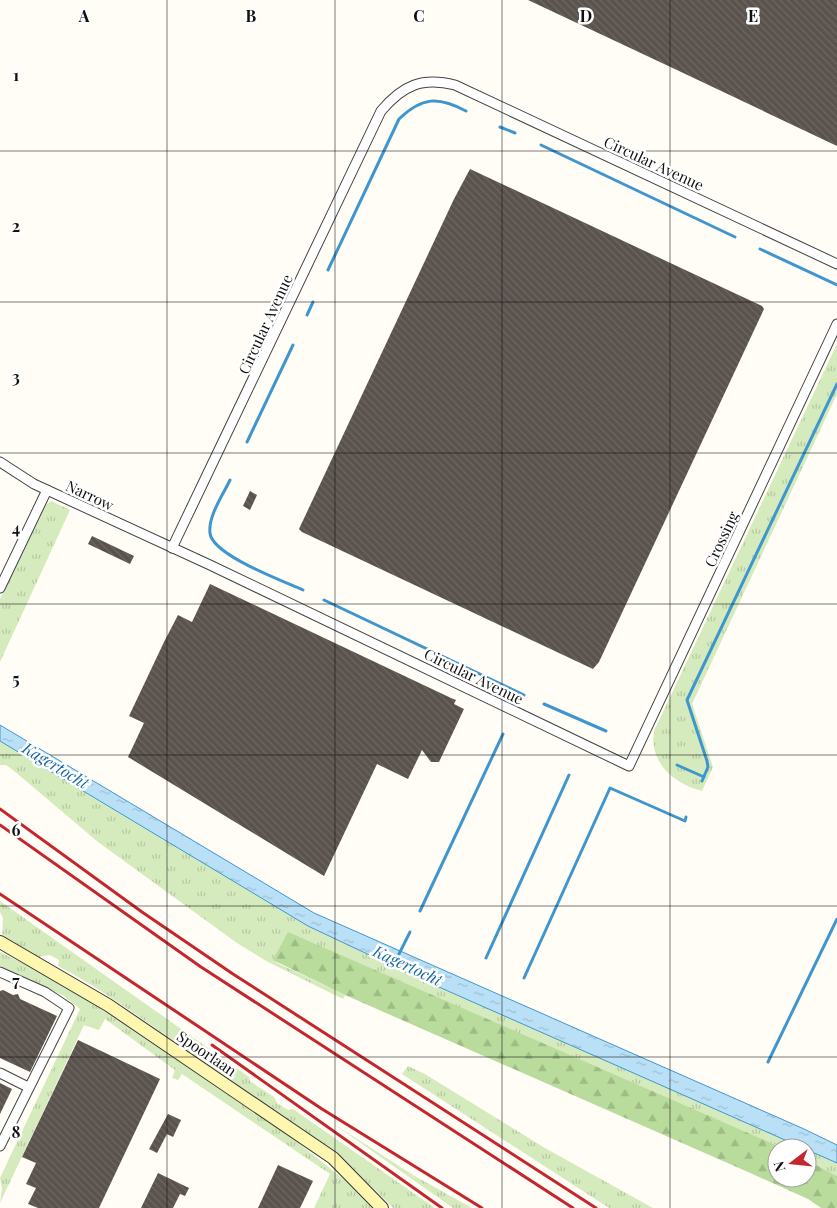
<svg xmlns="http://www.w3.org/2000/svg" width="837" height="1208" font-family="'Playfair Display',serif">
<defs>
<pattern id="grass-tufts" width="24" height="20" patternUnits="userSpaceOnUse" patternTransform="scale(1.25)"><rect width="24" height="20" fill="#d5ebbd"/><path d="M3 7l-1-3M5 7V3M7 7l1-3M15 17l-1-3M17 17v-4M19 17l1-3" fill="none" stroke="#b6c8a1"/></pattern>
<pattern id="forest-firs" width="22" height="20" patternUnits="userSpaceOnUse" patternTransform="scale(1.25)"><rect width="22" height="20" fill="#b9dc9c"/><path d="M5 1l3.5 6h-7zM16 11l3.5 6h-7z" fill="#9ebc85"/></pattern>
<pattern id="water-ripples" width="26" height="14" patternUnits="userSpaceOnUse" patternTransform="scale(1.25)"><rect width="26" height="14" fill="#b9e0f7"/><path d="M2 4q2-2 4 0t4 0M15 11q2-2 4 0t4 0" fill="none" stroke="#9ebfd3"/></pattern>
<pattern id="building-back-hatch" width="6" height="6" patternUnits="userSpaceOnUse" patternTransform="scale(1.25)"><rect width="6" height="6" fill="#5a524d"/><path d="M-1 5l2 2M0 0l6 6M5-1l2 2" fill="none" stroke="#6d6662"/></pattern>
</defs>
<rect width="100%" height="100%" fill="#fffdf5"/>
<g fill="url(#grass-tufts)">
<path d="M837,344v50l-145,310 21,63 -11,24c-28,-7 -53,-28 -48,-60z"/>
<path d="M51,501l19,9 -70,152v-63l44,-93z"/>
<path d="M0,741l308,185 106,50 392,172h-23l-184,-80 -326,-107 72,34 -2,4 -75,-37 -31,-19 -139,-101 -85,-72 -7,-5h-6z"/>
<path d="M0,901l249,176 1,4 24,16 3,6 11,7 5,-1 142,99h-42c-56,-59 -126,-102 -192,-148 -47,-32 -92,-67 -143,-94l1,-6 -9,-5 -11,2 -37,-17 1,-22 -3,-6z"/>
<path d="M0,952l61,30 235,159 51,41 27,26h-60l16,-34 -148,-100 -4,6 -6,-2 3,-8 -70,-51 -6,11 -15,-5 -84,178 2,-14 -2,-11 80,-169 -16,-13 -64,-30z"/>
<path d="M408,1066l17,8 120,74 108,60h-44l-207,-134z"/>
<path d="M331,1122l82,53 59,33h-19z"/>
<path d="M807,1149l30,14v13l-30,-16z"/>
</g>
<path fill="url(#forest-firs)" d="M288,932l495,216h-6v30h30v-18l30,16v32h-16l-13,-9 -60,-27 -403,-177 -72,-35z"/>
<path fill="url(#water-ripples)" stroke="#3f96cf" d="M0,725l314,188 490,216 33,16v18l-423,-187 -106,-50 -308,-185z"/>
<g fill="none" stroke-linecap="round" stroke-linejoin="round">
<g stroke="#3f96cf" stroke-width="3">
<path d="M500,127l15,6"/>
<path d="M541,145l194,92"/>
<path d="M760,249l77,36"/>
<path d="M328,270l71,-151c23,-22 39,-23 67,-8"/>
<path d="M307,315l6,-13"/>
<path d="M247,442l46,-97"/>
<path d="M230,480c-7,15 -22,36 -20,53 2,22 73,48 93,57"/>
<path d="M324,600l200,95"/>
<path d="M544,704l62,27"/>
<path d="M677,765l27,12"/>
<path d="M702,781l6,-14 -1,-6 -20,-61 150,-316"/>
<path d="M420,911l83,-177"/>
<path d="M399,954l11,-22"/>
<path d="M486,958l83,-183"/>
<path d="M524,978l86,-190 75,33 1,-4"/>
<path d="M768,1062l69,-143"/>
</g>
</g>
<g fill="url(#building-back-hatch)">
<path d="M528,0h309v146l-158,-75z"/>
<path d="M470,169l292,137 2,3 -165,353 -6,7 -291,-137 -3,-3 155,-330z"/>
<path d="M250,491l7,4 -7,15 -7,-4z"/>
<path d="M92,536l42,20 -4,8 -42,-20z"/>
<path d="M210,584l241,114 5,2 -2,4 10,5 -25,53h-8l-9,-12 -14,29 -31,-15 -53,112 -196,-119 16,-34 -15,-7 35,-74 14,-27 14,7z"/>
<path d="M3,990l10,5 5,-1 2,5 37,17 -27,56 -30,-14v-67z"/>
<path d="M78,1040l82,39 -61,129h-61l-10,-4 8,-16 -10,-4 10,-21 -14,-6z"/>
<path d="M0,1083l12,6 -12,25z"/>
<path d="M168,1114l13,6 -8,17 -6,-3 -10,19 -8,-4z"/>
<path d="M278,1165l35,16 -13,27h-42z"/>
<path d="M158,1173l31,15 -4,8 -5,-2 -7,14h-32z"/>
</g>
<g fill="none" stroke-linecap="round" stroke-linejoin="round">
<defs>
<g id="minor">
<path d="M0,462l34,22 176,81 419,201 208,-442"/>
<path d="M172,548l209,-437c22,-26 41,-34 74,-26l382,179"/>
<path d="M0,588l47,-98"/>
<path d="M0,972l45,20 24,16 -69,138"/>
<path d="M0,1073l28,14"/>
</g>
<path id="secondary" d="M0,942l108,63 225,153 49,50"/>
</defs>
<use href="#minor" stroke="#444" stroke-width="11"/>
<use href="#secondary" stroke="#333" stroke-width="14"/>
<use href="#minor" stroke="#fff" stroke-width="9"/>
<use href="#secondary" stroke="#fff6b0" stroke-width="12"/>
<g stroke="#c4262e" stroke-width="3">
<path d="M0,809l142,103 91,62 363,234"/>
<path d="M0,825l201,142 372,241"/>
<path d="M0,894l322,215 160,99"/>
<path d="M212,1045l230,163"/>
</g>
</g>
<path fill="none" stroke="#111" stroke-width="1" stroke-opacity="0.55" d="M167,0v1208M335,0v1208M502,0v1208M670,0v1208M0,151h837M0,302h837M0,453h837M0,604h837M0,755h837M0,906h837M0,1057h837"/>
<g text-anchor="middle" dominant-baseline="central" stroke-width="5" stroke-linejoin="round" paint-order="stroke">
<g font-size="15" fill="#111" stroke="#fff">
<text transform="translate(654 163) rotate(25)">Circular Avenue</text>
<text transform="translate(265 324) rotate(-65)">Circular Avenue</text>
<text transform="translate(90 495) rotate(25)">Narrow</text>
<text transform="translate(721 539) rotate(-65)">Crossing</text>
<text transform="translate(474 676) rotate(26)">Circular Avenue</text>
<text transform="translate(207 1053) rotate(34)">Spoorlaan</text>
</g>
<g font-size="16" font-style="italic" fill="#1768a6" stroke="#fff">
<text transform="translate(56 765) rotate(31)">Kagertocht</text>
<text transform="translate(408 965) rotate(25)">Kagertocht</text>
</g>
</g>
<g font-size="16" text-anchor="middle" font-weight="bold" fill="#111" stroke="#fff" stroke-width="5" stroke-linejoin="round" paint-order="stroke">
<text x="84" y="22">A</text>
<text x="251" y="22">B</text>
<text x="419" y="22">C</text>
<text x="586" y="22">D</text>
<text x="753" y="22">E</text>
<text x="16" y="81">1</text>
<text x="16" y="232">2</text>
<text x="16" y="383">3</text>
<text x="16" y="534">4</text>
<text x="16" y="685">5</text>
<text x="16" y="836">6</text>
<text x="16" y="987">7</text>
<text x="16" y="1138">8</text>
</g>
<g transform="translate(792 1163) rotate(254)"><circle r="24" fill="#ffffff" stroke="#a0a0a0"/>
<path d="M0-4L9 19L0 12L-9 19Z" fill="#c4262e"/>
<text y="-8" font-size="14" font-weight="bold" text-anchor="middle" fill="#111111">N</text>
</g>
</svg>
